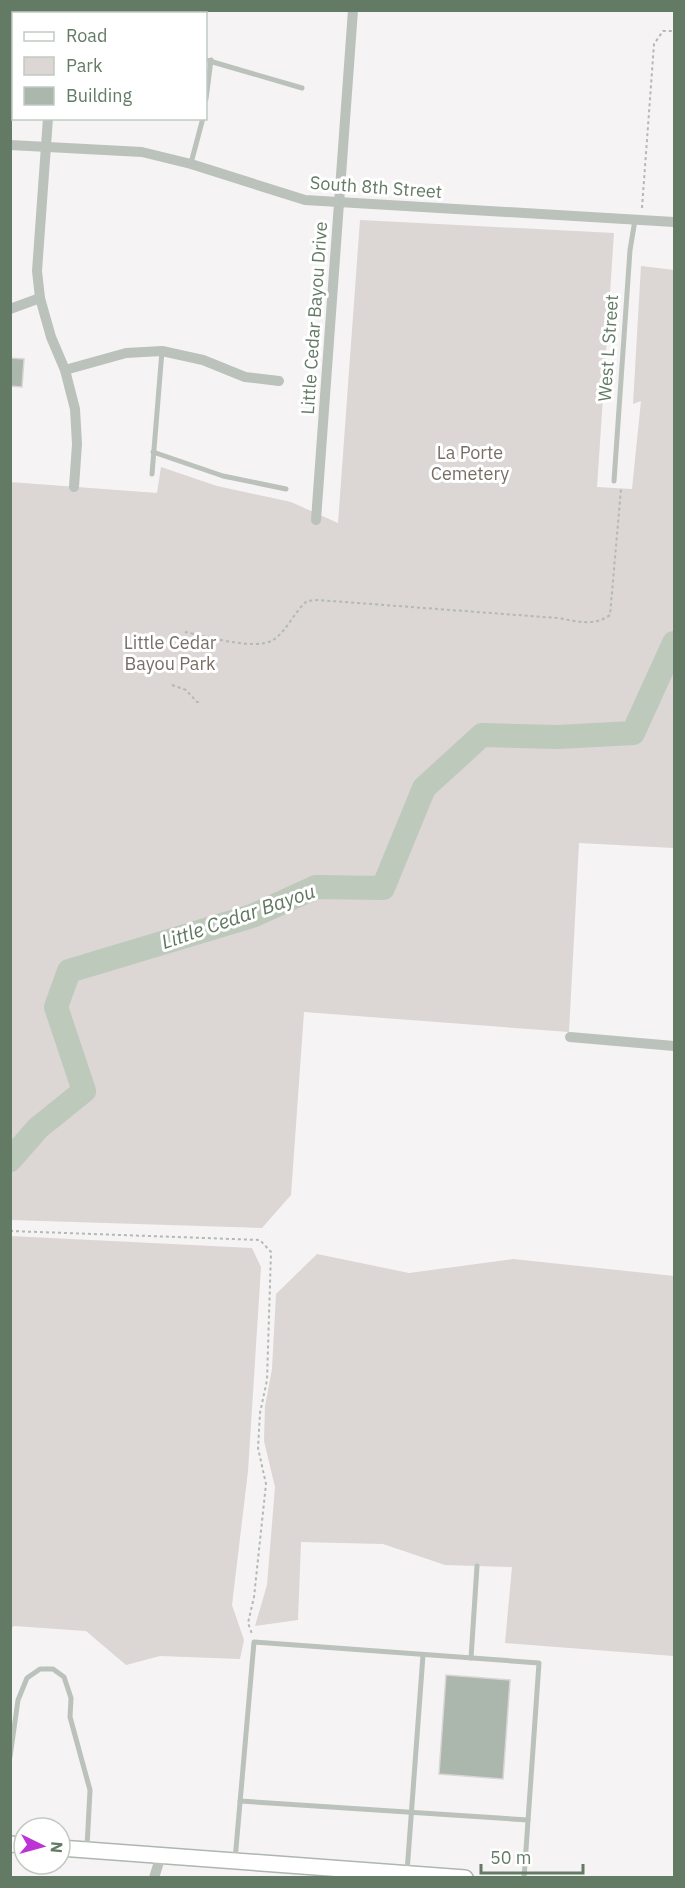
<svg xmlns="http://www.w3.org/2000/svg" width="685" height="1888" font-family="'IBM Plex Sans',sans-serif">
<rect width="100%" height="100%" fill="#f6f3f4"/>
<g fill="#dcd6d4">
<path d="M360,220l254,13 -17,254 35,2 9,-88 -8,3 8,-138 33,4v578l-95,-5 -10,189 -265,-20 -13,183 -29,33 -251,-8 -1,-738 147,11 4,-26 56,19 74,16 47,21z"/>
<path d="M10,1236l242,12 9,19 -13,204 -16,134 12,35 -4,19 -80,-3 -34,9 -40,-34 -72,-5 -3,2z"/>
<path d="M317,1254l92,19 104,-14 161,17v380l-169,-13 7,-76 -67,-2 -62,-21 -82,-2 -3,78 -43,6 12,-41 8,-98 -11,-46 1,-35 7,-37 4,-75z"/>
</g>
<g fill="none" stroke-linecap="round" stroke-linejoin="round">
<path stroke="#bdc9bb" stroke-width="24" d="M10,1160l28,-32 46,-37 -28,-84 13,-36 183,-55 64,-29 67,1 41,-100 58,-53 76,2 75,-4 41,-90"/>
</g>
<g fill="#abb6ac" stroke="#d7d5d6" stroke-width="1.5">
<path d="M10,358l14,1 -2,28 -12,-1z"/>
<path d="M446,1675l64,5 -7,99 -64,-5z"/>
</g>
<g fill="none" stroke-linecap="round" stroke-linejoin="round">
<defs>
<g id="secondary">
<path d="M10,1844l14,1"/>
<path d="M60,1848l405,30"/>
</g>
</defs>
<use href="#secondary" stroke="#adb7ae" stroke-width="18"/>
<g stroke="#b3b9b3" stroke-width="2" stroke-dasharray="3 3" stroke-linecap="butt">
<path d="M642,208l12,-164 9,-13h11"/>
<path d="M185,632c20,4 71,19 88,8 14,-9 21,-28 34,-39l11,-1 239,18c20,3 36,9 53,-3l11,-126"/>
<path d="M172,685l14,5 11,12h5"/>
<path d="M10,1231l250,9 11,12 -4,128 -7,33 -2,35 8,36 -12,113 -6,26 4,11"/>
</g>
<g stroke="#bac2bb" stroke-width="5">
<path d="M134,14v-4"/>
<path d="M206,60l96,28"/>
<path d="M206,99l5,-39"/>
<path d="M191,163l12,-45"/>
<path d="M153,452l70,24 63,13"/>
<path d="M152,474l10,-123"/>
<path d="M614,481l16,-231 5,-30"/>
<path d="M471,1658l6,-92"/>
<path d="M10,1757l8,-57 9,-22 13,-9h13l11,8 7,21 -1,19 20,73 -3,57"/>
<path d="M240,1801l288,19"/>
<path d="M235,1860l19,-218 285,21 -15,215"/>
<path d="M407,1872l16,-217"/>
</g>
<g stroke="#bac2bb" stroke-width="10">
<path d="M56,14v-4"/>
<path d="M48,118l-11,153 3,27 11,39 14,33 10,39 2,35 -3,43"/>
<path d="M10,145l132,7 49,12 114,36 369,22"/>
<path d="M10,309l30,-11"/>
<path d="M65,370l61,-17 36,-2 41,9 42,17 34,4"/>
<path d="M316,520l37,-510"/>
<path d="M570,1037l104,9"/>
<path d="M154,1878l7,-23"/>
</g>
<use href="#secondary" stroke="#fff" stroke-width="15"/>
</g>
<g text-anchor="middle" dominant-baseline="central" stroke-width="6" stroke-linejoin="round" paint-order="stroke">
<g font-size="18" fill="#637b65" stroke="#fff">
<text transform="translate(376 187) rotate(4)">South 8th Street</text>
<text transform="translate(314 318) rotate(-86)">Little Cedar Bayou Drive</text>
<text transform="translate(608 348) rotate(-86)">West L Street</text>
</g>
<g font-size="18" fill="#796e65" stroke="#fff">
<text x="470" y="452">La Porte<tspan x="470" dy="21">Cemetery</tspan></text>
<text x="170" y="642">Little Cedar<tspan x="170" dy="21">Bayou Park</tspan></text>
</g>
<g font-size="20" font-style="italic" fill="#60775e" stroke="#fff">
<text transform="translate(238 916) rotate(-19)">Little Cedar Bayou</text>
</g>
</g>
<rect width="685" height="1888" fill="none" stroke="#637b65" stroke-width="24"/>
<rect x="12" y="12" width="195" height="108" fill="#ffffff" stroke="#c1cac1" stroke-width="1.5"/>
<rect x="24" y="32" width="30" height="9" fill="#ffffff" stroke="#c1cac1" stroke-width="1.5"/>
<text x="66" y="42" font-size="18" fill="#637b65">Road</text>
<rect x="24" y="57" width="30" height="18" fill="#dcd6d4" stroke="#c1cac1" stroke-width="1.5"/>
<text x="66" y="72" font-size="18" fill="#637b65">Park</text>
<rect x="24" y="87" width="30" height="18" fill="#abb6ac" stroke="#c1cac1" stroke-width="1.5"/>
<text x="66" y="102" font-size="18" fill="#637b65">Building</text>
<g transform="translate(42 1846) rotate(95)"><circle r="28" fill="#ffffff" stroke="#c1cac1" stroke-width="1.5"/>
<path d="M0-4.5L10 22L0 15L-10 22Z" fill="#bd34d5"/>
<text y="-9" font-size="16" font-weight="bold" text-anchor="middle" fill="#637b65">N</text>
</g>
<path d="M481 1864v9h102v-9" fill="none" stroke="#637b65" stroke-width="3"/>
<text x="490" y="1864" font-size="18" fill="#637b65" stroke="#ffffff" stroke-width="4.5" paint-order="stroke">50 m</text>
</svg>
